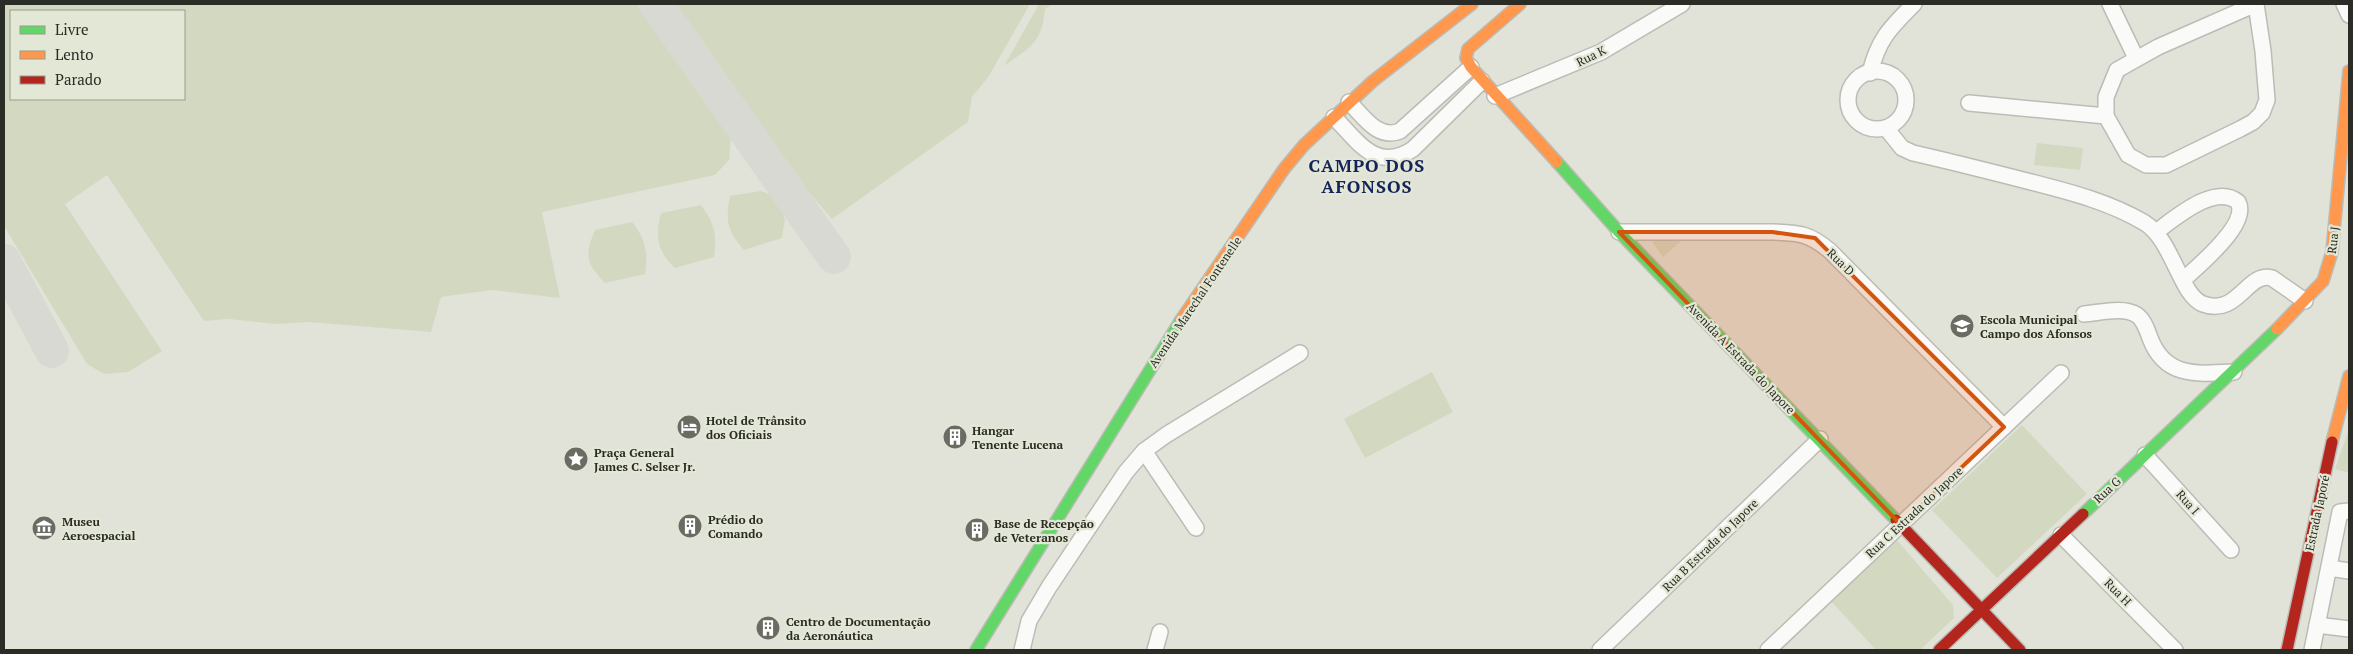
<svg xmlns="http://www.w3.org/2000/svg" width="2353" height="654" font-family="'PT Serif',serif">
<rect width="100%" height="100%" fill="#e1e3d9"/>
<g fill="#d3d9c1" fill-rule="evenodd">
<path d="M4,4h633l94,132 -2,24 -14,15 -173,37 18,86 -68,-8 -51,7 -10,35 -122,-10 -32,2 -49,-5 -24,2 -97,-146 -42,29 97,147 -34,21 -24,2 -17,-10 -83,-138zM11,11h173v88h-173z"/>
<path d="M672,4h358l-41,72 -17,21 -4,25 -136,97 -50,-58z"/>
<path d="M1039,4h13l-7,5c-3,35 -15,38 -41,57z"/>
<path d="M2037,143l46,5 -3,22 -46,-5z"/>
<path d="M761,191l16,6 8,22 -3,19 -38,12c-17,-19 -19,-29 -14,-54z"/>
<path d="M701,205c14,20 16,28 13,52l-39,11c-18,-17 -20,-30 -14,-55z"/>
<path d="M632,222c14,17 16,31 13,52l-40,9c-19,-20 -21,-27 -10,-53z"/>
<path d="M1685,238l-22,19 -12,-17z"/>
<path d="M1432,372l21,40 -88,46 -21,-39z"/>
<path d="M2022,425l65,69 -90,84 -65,-68z"/>
<path d="M2349,429v44l-14,-4z"/>
<path d="M1895,538l58,67 1,13 -34,32h-44l-45,-49z"/>
</g>
<g fill="none" stroke-linecap="round" stroke-linejoin="round">
<g stroke="#d8d9d2" stroke-width="34">
<path d="M656,4l178,253"/>
<path d="M4,261l48,90"/>
</g>
<defs>
<g id="street">
<path d="M2110,4l26,54"/>
<path d="M2256,4l7,47 4,49 -5,13 -9,9 -13,7 -74,36h-20l-18,-10 -22,-39v-19l11,-27 41,-23z"/>
<path d="M2344,4l5,11"/>
<circle cx="1877" cy="100" r="29"/>
<path d="M1870,73c8,-34 21,-46 44,-69"/>
<path d="M1495,96l106,-44 81,-48"/>
<path d="M1349,102c15,15 29,38 51,29l71,-64"/>
<path d="M1969,103l137,13"/>
<path d="M1334,117c24,25 43,56 79,32l69,-68"/>
<path d="M1886,128l16,20 11,5c40,9 79,19 118,29 39,10 79,20 114,41 28,18 35,72 58,81 35,13 44,-33 69,-26l33,23"/>
<path d="M1619,232h153c27,1 37,1 58,19l174,176"/>
<path d="M2156,232c19,-14 59,-49 82,-30 12,22 -40,64 -55,78"/>
<path d="M2084,314c15,-1 39,-8 53,1 7,5 10,15 13,23 15,40 47,36 84,34"/>
<path d="M1144,451l52,77"/>
<path d="M2145,455l86,95"/>
<path d="M2061,535l114,115"/>
<path d="M2329,568l20,3"/>
<path d="M2317,625l32,4"/>
<path d="M1022,650l7,-29 20,-34 77,-115 18,-21 22,-16 134,-82"/>
<path d="M1155,650l5,-18"/>
<path d="M1600,650l220,-211"/>
<path d="M1768,650l293,-277"/>
<path d="M2312,650l28,-138 9,-1"/>
</g>
<g id="fast">
<path d="M1557,162l62,70 277,288"/>
<path d="M2083,514l194,-185"/>
<path d="M976,650l205,-330"/>
</g>
<g id="slow">
<path d="M1520,4l-52,45 -2,9 5,9 86,95"/>
<path d="M1181,320l103,-151 20,-24 69,-64 99,-77"/>
<path d="M2277,329l46,-48 9,-29 17,-181"/>
<path d="M2332,442l17,-66"/>
</g>
<g id="jam">
<path d="M1896,520l124,130"/>
<path d="M1939,650l144,-136"/>
<path d="M2287,650l45,-208"/>
</g>
</defs>
<use href="#street" stroke="#bbbcb5" stroke-width="18"/>
<use href="#fast" stroke="#bbbcb5" stroke-width="14"/>
<use href="#slow" stroke="#bbbcb5" stroke-width="14"/>
<use href="#jam" stroke="#bbbcb5" stroke-width="14"/>
<use href="#street" stroke="#fafbf9" stroke-width="15"/>
<use href="#fast" stroke="#63d668" stroke-width="11"/>
<use href="#slow" stroke="#ff974d" stroke-width="11"/>
<use href="#jam" stroke="#b3261e" stroke-width="11"/>
</g>
<path fill="#d5540e" fill-opacity="0.2" stroke="#d5540e" stroke-width="4" stroke-linejoin="round" d="M1619,232h153l43,6 189,189 -103,98z"/>
<defs>
<symbol id="school-disc" viewBox="-11 -11 22 22"><circle r="9.5" fill="#6a6c64" stroke="#e3e7d5"/><path d="M0-5L7-2L0 1L-7-2ZM-4 1L0 2.5L4 1V4Q0 6-4 4Z" fill="#fff"/></symbol>
<symbol id="hotel-disc" viewBox="-11 -11 22 22"><circle r="9.5" fill="#6a6c64" stroke="#e3e7d5"/><path d="M-6-4.5h1.5V1H6V5H4.5V3h-9V5H-6ZM-4 0a1.8 1.8 0 1 1 3.6 0ZM.5 0V-2.5h3Q6-2.5 6 0Z" fill="#fff"/></symbol>
<symbol id="building-disc" viewBox="-11 -11 22 22"><circle r="9.5" fill="#6a6c64" stroke="#e3e7d5"/><path d="M-4-6H4V6H1V3H-1V6H-4ZM-2.5-4.3h1.7v1.8h-1.7ZM.8-4.3h1.7v1.8H.8ZM-2.5-1h1.7V.8h-1.7ZM.8-1h1.7V.8H.8Z" fill="#fff"/></symbol>
<symbol id="sight-disc" viewBox="-11 -11 22 22"><circle r="9.5" fill="#6a6c64" stroke="#e3e7d5"/><path d="M0-6L1.8-2.2L6-1.7L2.9 1.2L3.7 5.4L0 3.3L-3.7 5.4L-2.9 1.2L-6-1.7L-1.8-2.2Z" fill="#fff"/></symbol>
<symbol id="museum-disc" viewBox="-11 -11 22 22"><circle r="9.5" fill="#6a6c64" stroke="#e3e7d5"/><path d="M0-6L6-3V-2H-6V-3ZM-5-1h2V3h-2ZM-1-1h2V3h-2ZM3-1h2V3H3ZM-6 4H6V6H-6Z" fill="#fff"/></symbol>
</defs>
<g fill-rule="evenodd">
<use href="#school-disc" x="1948" y="312" width="28" height="28"/>
<use href="#hotel-disc" x="675" y="413" width="28" height="28"/>
<use href="#building-disc" x="941" y="423" width="28" height="28"/>
<use href="#sight-disc" x="562" y="445" width="28" height="28"/>
<use href="#building-disc" x="676" y="512" width="28" height="28"/>
<use href="#museum-disc" x="30" y="514" width="28" height="28"/>
<use href="#building-disc" x="963" y="516" width="28" height="28"/>
<use href="#building-disc" x="754" y="614" width="28" height="28"/>
</g>
<g text-anchor="middle" dominant-baseline="central" stroke-width="4.5" stroke-linejoin="round" paint-order="stroke">
<g font-size="12" fill="#2a2c25" stroke="#e3e7d5">
<text transform="translate(1591 56) rotate(-26)">Rua K</text>
<text transform="translate(2333 240) rotate(-83)">Rua J</text>
<text transform="translate(1841 262) rotate(44)">Rua D</text>
<text transform="translate(1195 302) rotate(-56)">Avenida Marechal Fontenelle</text>
<text transform="translate(1741 358) rotate(46)">Avenida A Estrada do Japore</text>
<text transform="translate(2107 490) rotate(-43)">Rua G</text>
<text transform="translate(2188 502) rotate(48)">Rua I</text>
<text transform="translate(1914 512) rotate(-43)">Rua C Estrada do Japore</text>
<text transform="translate(2317 513) rotate(-78)">Estrada Japoré</text>
<text transform="translate(1710 545) rotate(-44)">Rua B Estrada do Japore</text>
<text transform="translate(2118 592) rotate(45)">Rua H</text>
</g>
<g font-size="12" font-weight="bold" fill="#2a2c25" stroke="#e3e7d5" text-anchor="start">
<text x="1980" y="319">Escola Municipal<tspan x="1980" dy="14">Campo dos Afonsos</tspan></text>
<text x="706" y="420">Hotel de Trânsito<tspan x="706" dy="14">dos Oficiais</tspan></text>
<text x="972" y="430">Hangar<tspan x="972" dy="14">Tenente Lucena</tspan></text>
<text x="594" y="452">Praça General<tspan x="594" dy="14">James C. Selser Jr.</tspan></text>
<text x="708" y="519">Prédio do<tspan x="708" dy="14">Comando</tspan></text>
<text x="62" y="521">Museu<tspan x="62" dy="14">Aeroespacial</tspan></text>
<text x="994" y="523">Base de Recepção<tspan x="994" dy="14">de Veteranos</tspan></text>
<text x="786" y="621">Centro de Documentação<tspan x="786" dy="14">da Aeronáutica</tspan></text>
</g>
<g font-size="18" font-weight="bold" letter-spacing="1" fill="#15235a" stroke="#e3e7d5">
<text x="1367" y="165">CAMPO DOS<tspan x="1367" dy="21">AFONSOS</tspan></text>
</g>
</g>
<rect width="2353" height="654" fill="none" stroke="#2a2c25" stroke-width="10"/>
<rect x="10" y="10" width="175" height="90" fill="#e3e7d5" stroke="#999c8f"/>
<rect x="20" y="26" width="25" height="8" fill="#63d668" stroke="#999c8f"/>
<text x="55" y="35" font-size="15" fill="#2a2c25">Livre</text>
<rect x="20" y="51" width="25" height="8" fill="#ff974d" stroke="#999c8f"/>
<text x="55" y="60" font-size="15" fill="#2a2c25">Lento</text>
<rect x="20" y="76" width="25" height="8" fill="#b3261e" stroke="#999c8f"/>
<text x="55" y="85" font-size="15" fill="#2a2c25">Parado</text>
</svg>
